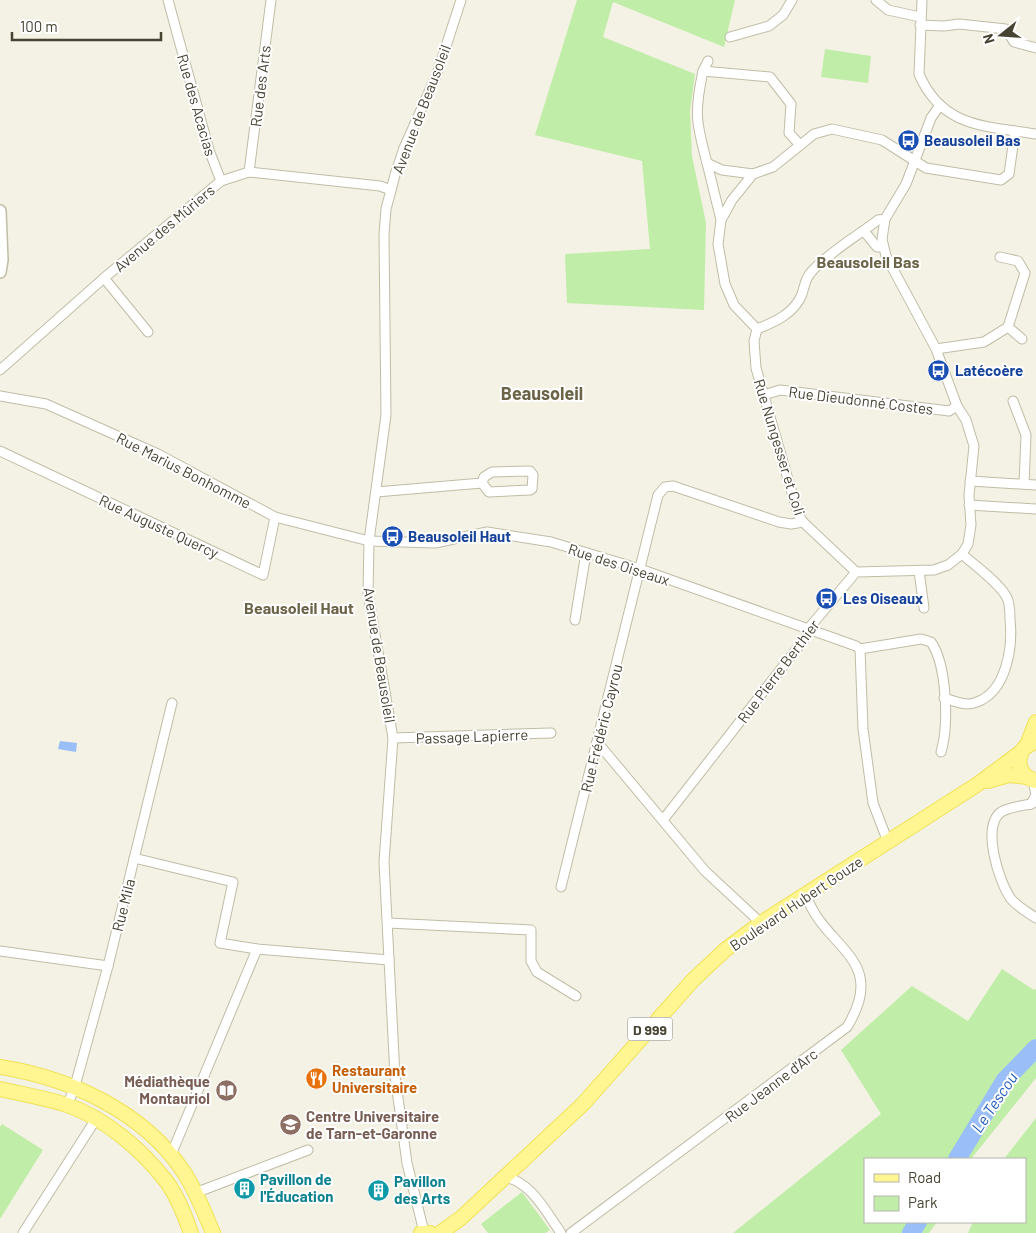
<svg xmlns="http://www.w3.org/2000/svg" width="1036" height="1233" font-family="Barlow,sans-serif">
<rect width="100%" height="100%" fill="#f4f2e4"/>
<g fill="#c0eda8">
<path d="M577,0h158l-11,47 -111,-45 -10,35 92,37 -5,37 2,45 14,67 -2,87 -137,-7 -2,-49 85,-5 -8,-88 -107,-26z"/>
<path d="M825,49l46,7 -3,27 -47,-6z"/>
<path d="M1002,969l32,21 2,-1v89l-65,81h-106v63h72l-8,11h-196l148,-119 -40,-64 71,-64 56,35z"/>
<path d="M1036,1118v115h-68l5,-11h52v-63h-21z"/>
<path d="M2,1124l41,26 -43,69v-92z"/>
<path d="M522,1192l28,38 -5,3h-57l-7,-9z"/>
</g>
<path fill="#99bef8" d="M60,741l17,2 -1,9 -18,-3z"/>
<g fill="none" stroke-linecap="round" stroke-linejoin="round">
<g stroke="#99bef8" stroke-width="18">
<path d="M957,1159l48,-79 31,-32"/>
<path d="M911,1233l7,-11"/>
</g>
<defs>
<g id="minor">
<path d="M168,0l41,150 12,31"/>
<path d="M876,0l12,10 32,7"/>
<path d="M922,0l-3,74c23,54 67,52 117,60"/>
<path d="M920,25l24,1 15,-2 47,5 8,13 22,6"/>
<path d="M730,37l39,-11 14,-11 9,-15"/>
<path d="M703,71l5,-10"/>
<path d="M707,163l14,57"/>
<path d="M249,172l22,-172"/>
<path d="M753,174l-31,-4 -15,-7c-11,-41 -13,-50 -4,-92l67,6 21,27 -2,29 11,12"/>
<path d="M864,231l13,16h6"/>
<path d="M104,278l44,54"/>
<path d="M1008,327l14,12"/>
<path d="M757,329l-23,-24 -9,-21 -7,-40 3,-24 11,-20 21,-26 20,-7 41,-33 18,-5 50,11 44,28 75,12 8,-6 6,-43"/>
<path d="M757,329l-3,12 2,27 42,146 5,8 53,50"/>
<path d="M757,329c18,-7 38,-16 45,-35 3,-10 4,-17 11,-24 18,-19 44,-34 65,-50l7,-1"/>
<path d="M936,349l48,-7 24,-15 17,-54 -7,-12 -18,-4"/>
<path d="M0,370l104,-92 117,-97 28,-9 131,14 11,4"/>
<path d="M764,395l16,-5 169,21 8,-5"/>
<path d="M0,396l46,8 112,50 117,63 94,24 66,2 52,-11 64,10 89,27 216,77 4,3 3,80 10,74 15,39"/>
<path d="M1013,401l13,34 -2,49"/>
<path d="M0,451l263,124 12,-58"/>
<path d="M970,481l66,4"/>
<path d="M376,492l106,-9 7,9 41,-2 2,-1 1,-14 -3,-4 -38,1 -8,5 -2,6"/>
<path d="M969,505l67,4"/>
<path d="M919,571l5,37"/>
<path d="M575,620l11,-67"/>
<path d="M860,649l61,-10 10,3c16,23 18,83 10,110"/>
<path d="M944,698c10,3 22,9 33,4 30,-11 36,-56 33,-83 0,-7 0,-17 -4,-23 -8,-14 -32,-31 -44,-42"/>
<path d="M393,738l158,-5"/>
<path d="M597,742l108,129 56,52"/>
<path d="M1033,780l3,15 -5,9 4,-2"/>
<path d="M1031,804c-10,2 -21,3 -30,8 -20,15 -2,70 10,87 7,8 16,13 25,19"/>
<path d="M663,820l143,-183 3,-9 47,-56 78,-2 14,-5 14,-11 6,-10 3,-19 -2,-30 5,-49 -8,-26 -9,-14 -21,-57 -50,-93 -4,-17 3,-20 21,-35 25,-66 9,-13"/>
<path d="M134,858l99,24 -13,61 37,6 132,11"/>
<path d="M561,887l97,-392 7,-8 8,-1 106,36 12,2 12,-2"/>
<path d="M388,923l143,7v31l6,11 39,24"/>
<path d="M0,951l108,15"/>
<path d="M67,1106l8,-20 33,-120 64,-263"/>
<path d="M171,1155l86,-206"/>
<path d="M504,1177c27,4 42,35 57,56"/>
<path d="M195,1193l113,-43"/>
<path d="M424,1232l-17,-69 -12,-87 -11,-214 9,-124 -25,-144 1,-53 17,-126 -2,-180 2,-26 9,-34 9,-27 33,-74 24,-74"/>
<path d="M23,1233l73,-114"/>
<path d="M571,1233l276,-206c43,-70 -25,-79 -41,-133"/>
</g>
<path id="tertiary" d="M0,211l2,49 -2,12"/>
<g id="primary">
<path d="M1036,741l-12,7c-9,13 -4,29 12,33"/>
<path d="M1027,745l9,-23"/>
<path d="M988,781l21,-6 19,2"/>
<path d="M0,1067c69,11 143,44 183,104 13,19 21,41 30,62"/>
<path d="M0,1089c22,5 45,9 67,16 38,13 75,45 99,76 12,16 19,35 25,52"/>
<path d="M421,1233h9"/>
<path d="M440,1233l21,-15 122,-114 110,-124 32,-30 36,-27 217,-139 43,-32"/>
</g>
</defs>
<use href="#minor" stroke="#c0bda6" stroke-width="11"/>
<use href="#tertiary" stroke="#c0bda6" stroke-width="14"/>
<use href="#primary" stroke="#f0e156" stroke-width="16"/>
<use href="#minor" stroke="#fff" stroke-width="9"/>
<use href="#tertiary" stroke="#fff" stroke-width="11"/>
<use href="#primary" stroke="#fff692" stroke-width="14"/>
</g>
<defs>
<symbol id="bus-disc" viewBox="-11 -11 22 22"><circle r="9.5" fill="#1a4fb4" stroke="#fff"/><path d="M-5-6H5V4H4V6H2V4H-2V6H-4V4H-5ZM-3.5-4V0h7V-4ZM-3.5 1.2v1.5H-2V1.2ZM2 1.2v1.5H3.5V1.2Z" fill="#fff"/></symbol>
<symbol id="restaurant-disc" viewBox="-11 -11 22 22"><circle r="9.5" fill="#e8710a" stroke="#fff"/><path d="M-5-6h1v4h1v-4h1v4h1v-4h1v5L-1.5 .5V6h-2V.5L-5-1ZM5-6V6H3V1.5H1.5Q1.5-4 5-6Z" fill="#fff"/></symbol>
<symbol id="library-disc" viewBox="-11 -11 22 22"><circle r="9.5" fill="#8d6e63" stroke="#fff"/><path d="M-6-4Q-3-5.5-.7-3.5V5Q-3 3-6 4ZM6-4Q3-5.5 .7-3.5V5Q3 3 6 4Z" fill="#fff"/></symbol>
<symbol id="university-disc" viewBox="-11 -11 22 22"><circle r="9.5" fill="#8d6e63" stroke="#fff"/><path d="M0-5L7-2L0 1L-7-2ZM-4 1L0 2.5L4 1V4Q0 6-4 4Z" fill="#fff"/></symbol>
<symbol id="building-disc" viewBox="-11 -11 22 22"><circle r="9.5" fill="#0f9aa8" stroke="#fff"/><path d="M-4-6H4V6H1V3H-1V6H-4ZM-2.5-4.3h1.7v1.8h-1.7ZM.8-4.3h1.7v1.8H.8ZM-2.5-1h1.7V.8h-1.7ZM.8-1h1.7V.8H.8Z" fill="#fff"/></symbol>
</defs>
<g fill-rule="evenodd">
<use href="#bus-disc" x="896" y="128" width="25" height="25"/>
<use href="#bus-disc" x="926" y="358" width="25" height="25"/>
<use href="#bus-disc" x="380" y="524" width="25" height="25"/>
<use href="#bus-disc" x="814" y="586" width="25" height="25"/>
<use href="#restaurant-disc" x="304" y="1066" width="25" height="25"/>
<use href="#library-disc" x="214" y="1078" width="25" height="25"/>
<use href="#university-disc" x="278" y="1112" width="25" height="25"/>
<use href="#building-disc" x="232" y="1176" width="25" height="25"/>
<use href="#building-disc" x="366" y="1178" width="25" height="25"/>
</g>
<g text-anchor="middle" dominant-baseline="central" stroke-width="4" stroke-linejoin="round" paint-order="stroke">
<rect fill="#fff" stroke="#7e7b70" stroke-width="1" x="627.5" y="1017.5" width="45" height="23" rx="4"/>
<g font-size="14" font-weight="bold" fill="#474333">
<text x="650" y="1029">D 999</text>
</g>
<g font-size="15" fill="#474333" stroke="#fff">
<text transform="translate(260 86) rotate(-83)">Rue des Arts</text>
<text transform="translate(197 105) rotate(74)">Rue des Acacias</text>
<text transform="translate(421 109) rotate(-69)">Avenue de Beausoleil</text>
<text transform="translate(164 228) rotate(-40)">Avenue des Mûriers</text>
<text transform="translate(861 400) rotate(7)">Rue Dieudonné Costes</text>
<text transform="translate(780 447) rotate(73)">Rue Nungesser et Coli</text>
<text transform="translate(184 470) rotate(27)">Rue Marius Bonhomme</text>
<text transform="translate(159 526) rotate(25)">Rue Auguste Quercy</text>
<text transform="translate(619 564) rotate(18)">Rue des Oiseaux</text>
<text transform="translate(380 655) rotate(81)">Avenue de Beausoleil</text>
<text transform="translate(778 671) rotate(-53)">Rue Pierre Berthier</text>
<text transform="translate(601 728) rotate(-76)">Rue Frédéric Cayrou</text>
<text transform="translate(472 736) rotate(-2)">Passage Lapierre</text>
<text transform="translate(796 903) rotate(-34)">Boulevard Hubert Gouze</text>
<text transform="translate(123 905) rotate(-76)">Rue Mila</text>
<text transform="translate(771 1085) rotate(-37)">Rue Jeanne d'Arc</text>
</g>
<g font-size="15" font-weight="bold" fill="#164399" stroke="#fff" text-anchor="start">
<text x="924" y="140">Beausoleil Bas</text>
<text x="955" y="370">Latécoère</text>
<text x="408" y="536">Beausoleil Haut</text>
<text x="843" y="598">Les Oiseaux</text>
</g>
<g font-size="15" font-weight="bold" fill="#c56008" stroke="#fff" text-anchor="start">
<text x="332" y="1070">Restaurant<tspan x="332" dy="17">Universitaire</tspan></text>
</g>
<g font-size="15" font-weight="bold" fill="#785e54" stroke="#fff" text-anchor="end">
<text x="210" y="1081">Médiathèque<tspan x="210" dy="17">Montauriol</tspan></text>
<text x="306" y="1116" text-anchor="start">Centre Universitaire<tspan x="306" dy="17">de Tarn-et-Garonne</tspan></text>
</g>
<g font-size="15" font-weight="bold" fill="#0d838f" stroke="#fff" text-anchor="start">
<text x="260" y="1179">Pavillon de<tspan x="260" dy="17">l'Éducation</tspan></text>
<text x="394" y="1181">Pavillon<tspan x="394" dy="17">des Arts</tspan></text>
</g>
<g font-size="16" font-weight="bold" fill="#6b6449" stroke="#fff">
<text x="868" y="261">Beausoleil Bas</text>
<text x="299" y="607">Beausoleil Haut</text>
</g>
<g font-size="16" font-style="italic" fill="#215cbe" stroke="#fff">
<text transform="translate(994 1102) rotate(-56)">Le Tescou</text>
</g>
<g font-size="18" font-weight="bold" fill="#6b6449" stroke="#fff">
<text x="542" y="393">Beausoleil</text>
</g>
</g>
<rect x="864" y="1158" width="162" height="65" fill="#ffffff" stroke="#b5b4ad"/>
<rect x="874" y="1174" width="25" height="8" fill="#fff692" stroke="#b5b4ad"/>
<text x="908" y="1183" font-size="15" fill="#474333">Road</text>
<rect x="874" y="1196" width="25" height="15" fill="#c0eda8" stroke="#b5b4ad"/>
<text x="908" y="1208" font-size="15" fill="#474333">Park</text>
<g transform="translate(1001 35) rotate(253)" stroke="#ffffff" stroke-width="4" paint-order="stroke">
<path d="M0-4L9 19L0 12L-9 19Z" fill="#474333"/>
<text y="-8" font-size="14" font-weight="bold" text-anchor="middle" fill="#474333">N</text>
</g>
<path d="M12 32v8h149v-8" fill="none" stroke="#474333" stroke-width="2.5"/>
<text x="20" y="32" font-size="15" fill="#474333" stroke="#ffffff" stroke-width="4" paint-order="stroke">100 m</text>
</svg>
